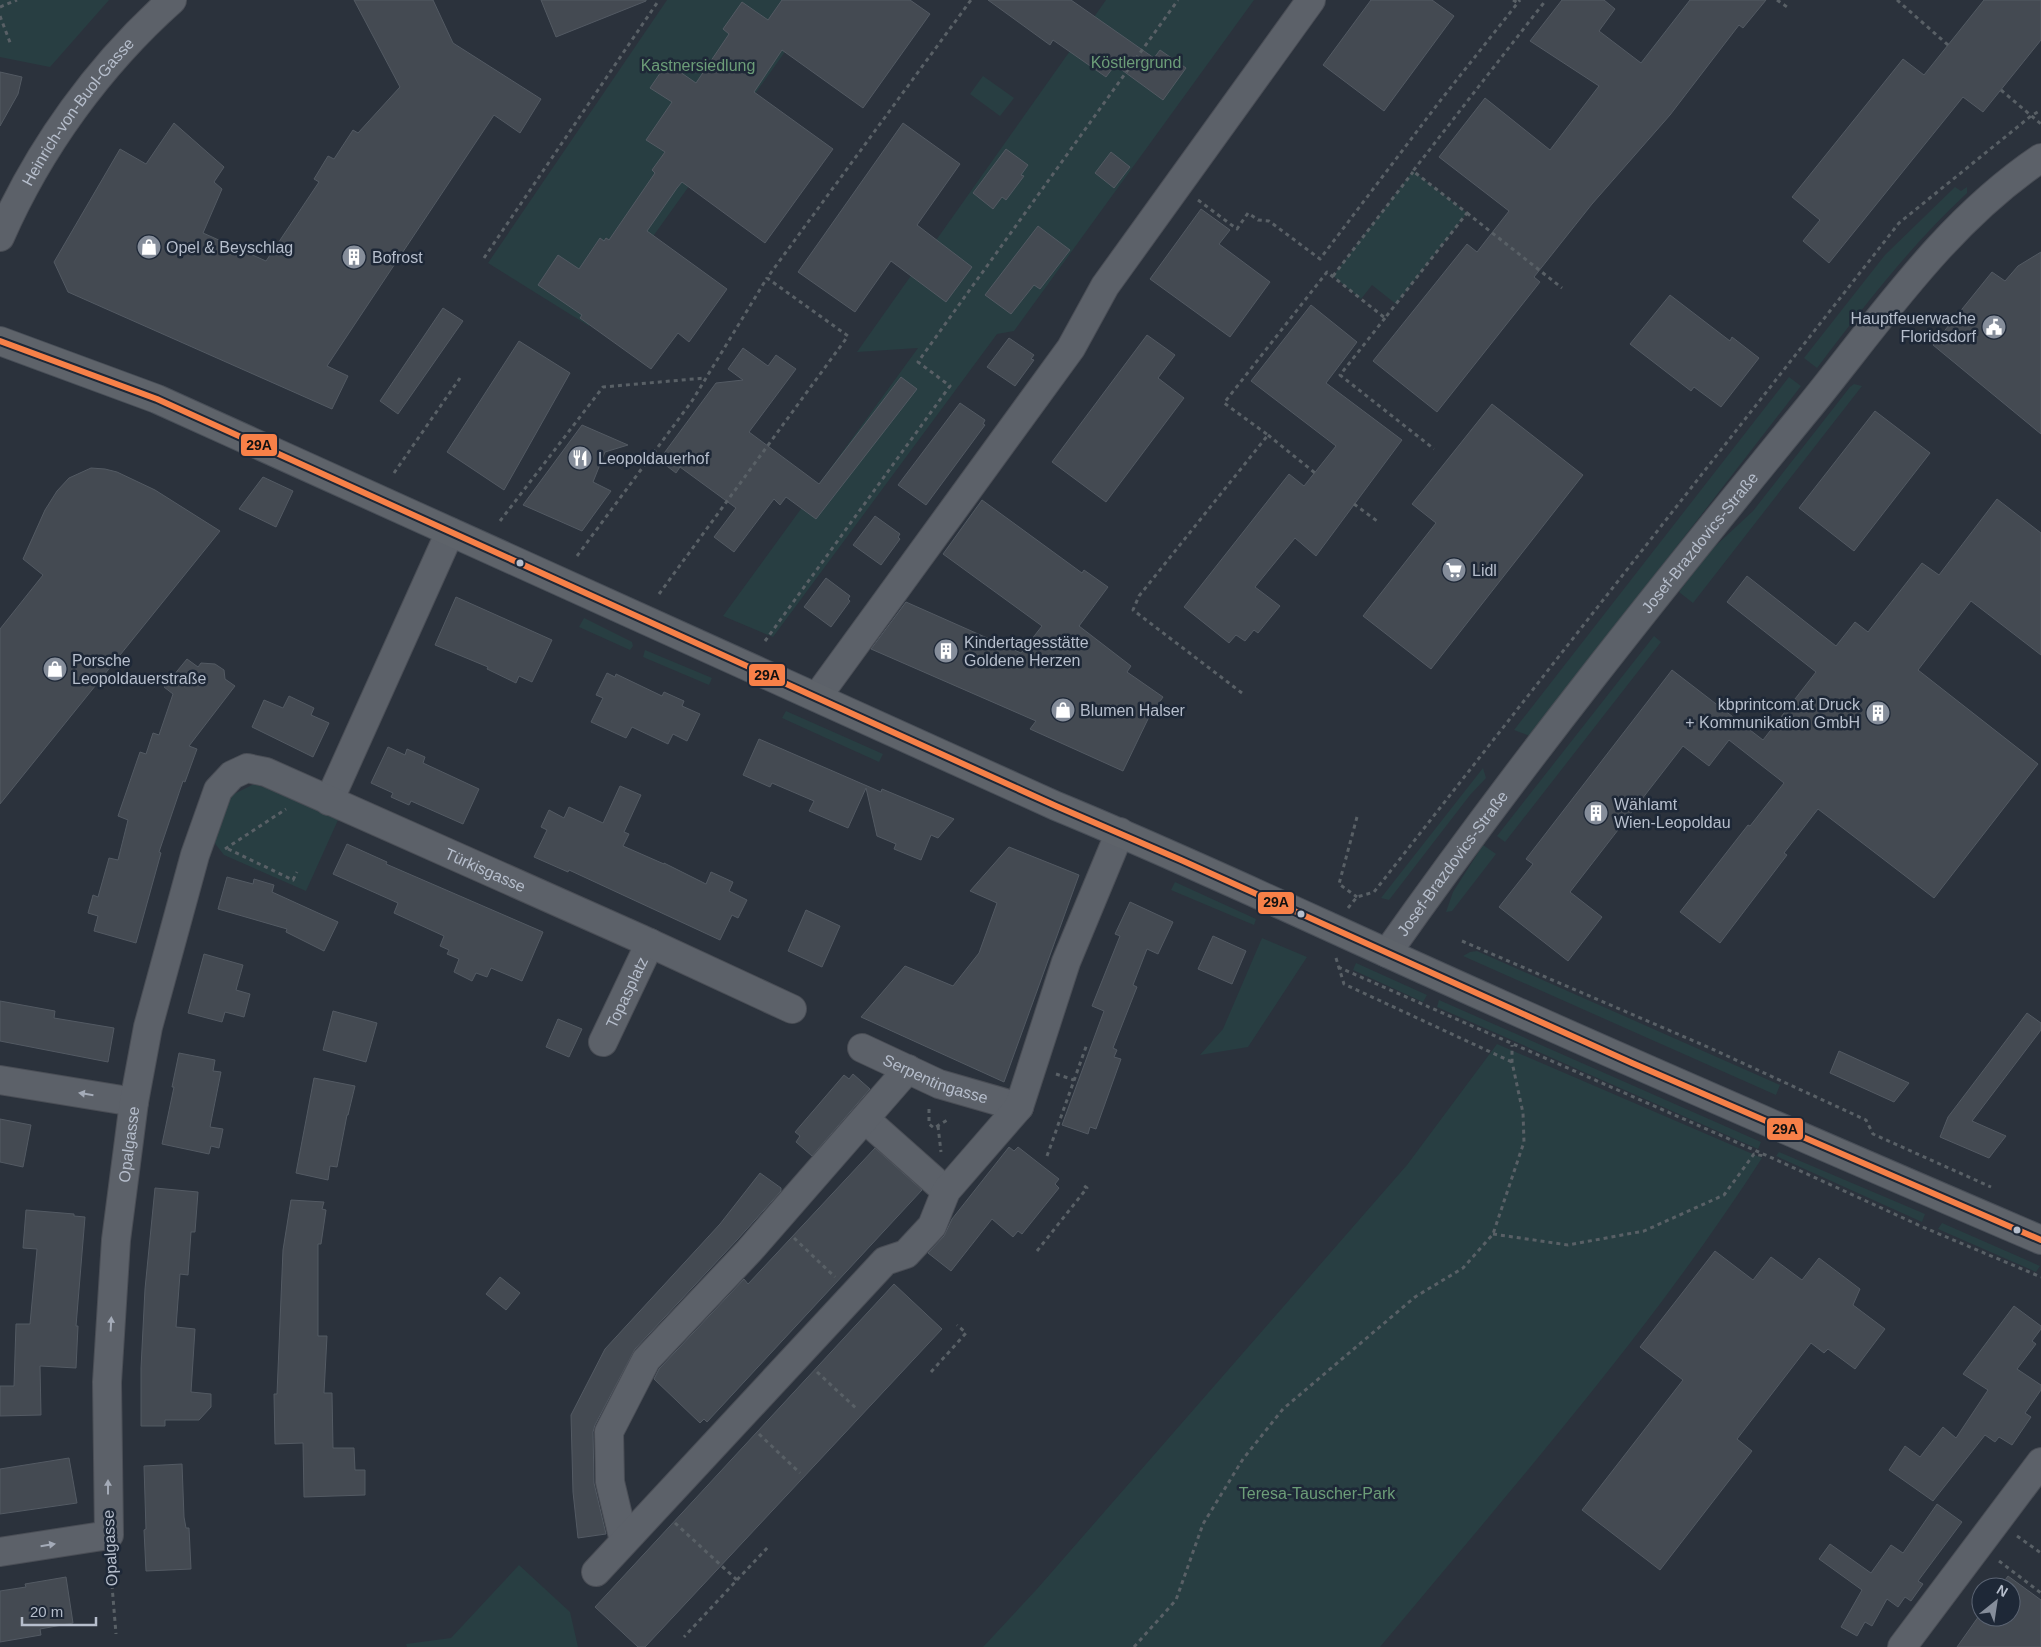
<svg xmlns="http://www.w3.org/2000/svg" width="2041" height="1647" font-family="Helvetica,sans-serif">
<rect width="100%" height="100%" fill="#2b323c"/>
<g fill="#283e42">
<path d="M0,0h109l-59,67 -50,-10z"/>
<path d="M667,0h155l-233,326 -101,-63z"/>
<path d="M1106,0h148l-240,331 -17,3 -224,303 -50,-21 195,-268 -61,4z"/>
<path d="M983,76l31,22 -14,18 -30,-22z"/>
<path d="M1413,171l54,42 -71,91 -24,-19 -11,14 -28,-23z"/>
<path d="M1955,187l6,4 6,-4v6c-57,53 -103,113 -150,175l-13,-10 81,-103z"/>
<path d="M1789,377l12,9 -271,350 -16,-6z"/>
<path d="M1854,384l8,2 -169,217 -14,-11 31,-41 43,-40 97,-124z"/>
<path d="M584,618l48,24 1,4 -3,4 -51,-23z"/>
<path d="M1654,636l7,6 -156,200 -8,-6z"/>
<path d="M645,650l67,28 -3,7 -66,-28z"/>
<path d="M786,711l97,43 -4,8 -97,-44z"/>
<path d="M1483,768l3,10 -16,17 -81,105 -8,-2z"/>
<path d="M254,784l37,12 47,24 -32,71 -82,-36 -11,-14 15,-44z"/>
<path d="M1483,845l13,9 -44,57 -6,1 7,-20z"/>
<path d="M1175,882l81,37 -2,6 -83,-35z"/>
<path d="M1262,938l45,19 -59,90 -48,8 23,-26z"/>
<path d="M1477,951l303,134 -4,10 -313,-139 7,-4z"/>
<path d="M1356,963l71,32 -4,7 -70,-32z"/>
<path d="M1439,1000l322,142 -3,7 -321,-142z"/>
<path d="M1497,1044l265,114c-112,174 -250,330 -382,489h-397l54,-58 370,-424z"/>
<path d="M1779,1152l146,62 -3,8 -146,-66z"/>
<path d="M1942,1223l98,43 -4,6 -98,-43z"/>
<path d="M519,1565l51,47 8,35h-171l-1,-3 45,-6z"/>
</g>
<g fill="#444a52" stroke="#535a63">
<path d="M354,0h79l20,43 88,56 -21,34 -26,-18 -167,251 21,10 -16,33 -264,-117 -14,-30 66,-113 26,15 28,-41 50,44 -10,15 8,7 -19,44 63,28 53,-79 -5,-3 14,-23 6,3 19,-29 5,3 42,-46z"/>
<path d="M541,0h105v1l-90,36z"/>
<path d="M782,0h128l20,14 -67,94 -81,-58 -28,42 79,57 -68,94 -83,-61 -5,6 -30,43 80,58 -38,53 -11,-9 -27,36 -71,-51 2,-3 -44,-30 20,-30 21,14 21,-31 4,3 2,-3 3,2 46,-67 -3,-3 13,-18 -19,-12 26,-38 -22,-14 17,-25 29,20 33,-49 -6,-5 19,-27 26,18z"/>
<path d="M988,0h83l83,58 6,-8 26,18 -23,32 -48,-35 -9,12 -53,-37 -3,5z"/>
<path d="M1371,0h61l22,16 -70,95 -61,-46z"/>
<path d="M1562,0h42l11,9 -16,22 42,32 49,-63h76l-23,28 -4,-3 -69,90 -78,89 -58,73 6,5 -103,130 -64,-51 94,-117 10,8 32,-41 -70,-54 46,-59 65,52 49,-64 -69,-45z"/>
<path d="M1984,0h57v40l-58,72 -20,-15 -134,166 -26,-22 17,-21 -28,-23 111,-138 21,16z"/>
<path d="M0,72l22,5 -4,17 -18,32z"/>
<path d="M903,123l57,41 -43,61 55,42 -26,35 -55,-41 -36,51 -57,-40z"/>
<path d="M1006,149l22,16 -7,10 3,1 -18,24 -4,-3 -9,12 -20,-16z"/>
<path d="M1111,152l19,15 -16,21 -19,-15z"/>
<path d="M1201,209l29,21 -11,14 51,38 -40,55 -80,-58z"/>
<path d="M1038,226l32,24 -30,39 -6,-4 -23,29 -26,-19z"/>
<path d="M2041,252v182l-108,-89 59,-73 13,9 13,-15z"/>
<path d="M1670,295l60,46 2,-4 27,21 -38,49 -27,-20 -3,4 -61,-47z"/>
<path d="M1311,305l46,37 -31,41 76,57 -86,116 -21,-18 -40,49 25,19 -22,27 -4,-3 -9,11 -9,-6 -7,8 -45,-36 105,-133 15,12 32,-40 -85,-65z"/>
<path d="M443,308l20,13 -65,93 -18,-13z"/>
<path d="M1147,335l28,20 -17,23 26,20 -78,104 -54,-40z"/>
<path d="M1009,338l25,17 -3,4 3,1 -19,26 -28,-19z"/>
<path d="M519,341l51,32 -66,117 -57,-38z"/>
<path d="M743,348l25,18 8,-11 20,14 -47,63 70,52 82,-107 16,12 -101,130 -30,-22 -6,8 -6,-6 -40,53 -20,-15 22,-29 -56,-41 -4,6 -17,-13 57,-77 27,-3 -15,-11z"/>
<path d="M960,403l25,17 -2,4 2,1 -59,80 -28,-20z"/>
<path d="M1492,404l91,71 -152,194 -68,-53 73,-93 -24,-19z"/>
<path d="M1875,411l55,42 -76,98 -55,-43z"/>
<path d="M582,425l46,20 -23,7 -12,30 18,9 -29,40 -59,-26z"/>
<path d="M91,468l14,1 12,3 38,18 65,41 -220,273v-175l43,-54 -20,-16 22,-49 12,-19 12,-13z"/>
<path d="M263,477l30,14 -17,36 -37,-18z"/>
<path d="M1997,499l44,34v122l-70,-54 -53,69 120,94 -104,134 -116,-89 -34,44 3,2 -67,88 -40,-31 68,-87 2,1 34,-43 -55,-43 -20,26 -26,-20 -113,146 32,25 -34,44 -69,-54 34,-43 -7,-5 146,-189 91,70 53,-68 -89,-70 20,-26 89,70 19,-24 13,10 54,-69 17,12z"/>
<path d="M982,500l100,73 2,-3 24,17 -29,39 52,40 -4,6 36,25 -15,22 -25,52 -93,-42 6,-8 -165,-72 35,-47 115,51 21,-27 -99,-72z"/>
<path d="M875,516l25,18 -2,3 2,2 -19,26 -28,-20z"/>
<path d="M826,578l24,18 -2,3 2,2 -19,26 -27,-20z"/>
<path d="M456,597l96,43 -20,42 -13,-6 -3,7 -29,-14 1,-2 -53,-22z"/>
<path d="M187,659l11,8 3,-4 14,1 9,6 1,9 10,7 -46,60 8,3 -12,33 -2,-1 -24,71 2,1 -25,90 -42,-12 4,-15 -10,-3 5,-18 5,2 11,-39 9,2 10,-40 -10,-4 22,-64 6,2 7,-21 6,2 14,-41 -9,-7z"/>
<path d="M607,673l8,4 1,-3 46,22 2,-4 20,9 -2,5 18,8 -13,27 -14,-7 -5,10 -36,-17 -6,11 -35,-16 12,-24 -7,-3z"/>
<path d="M289,696l25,12 -3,7 18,8 -16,34 -61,-30 12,-27 19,8z"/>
<path d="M759,739l122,53 1,-3 72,30 -16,19 -7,-3 -10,25 -27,-11 2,-5 -19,-8 -11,-48 -18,40 -39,-17 5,-10 -42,-18 -2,4 -27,-12z"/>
<path d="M388,747l17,8 2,-6 18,8 -2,6 56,26 -16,35 -52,-23 -2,4 -18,-8 2,-4 -22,-10z"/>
<path d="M620,786l21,9 -17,37 5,2 -6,12 41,18v-1l42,21 5,-12 22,10 -4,9 18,9 -9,18 -6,-3 -12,25 -151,-70 -1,2 -34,-15 13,-27 -6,-3 8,-17 15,8 5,-11 34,16z"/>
<path d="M347,844l40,18 -1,2 157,68 -21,49 -31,-13 -4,9 -11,-4 -4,8 -18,-9 5,-13 -12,-5 2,-4 -9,-4 4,-10 -50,-23 4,-10 -65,-29z"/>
<path d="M1009,847l70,28 -75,207 -143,-65 44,-51 48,20 26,-33 18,-50 -27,-12z"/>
<path d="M227,877l26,7 1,-5 20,6 -2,7 66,30 -14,29 -38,-19 1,-3 -69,-20z"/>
<path d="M1130,902l43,20 -15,32 -11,-5 -14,36 4,2 -24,61 4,2 -3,7 7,2 -25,70 -6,-2 -2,7 -26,-9 42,-114 -12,-5 28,-70 -5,-2z"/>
<path d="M806,910l34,16 -18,41 -34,-16z"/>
<path d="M1213,936l33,15 -14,33 -34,-15z"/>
<path d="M204,954l39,11 -7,25 14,4 -6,23 -19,-5 -3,10 -34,-9z"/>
<path d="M0,1001l55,10 -1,7 60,10 -6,34 -108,-21z"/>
<path d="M333,1011l44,12 -11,39 -43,-12z"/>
<path d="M2027,1013l14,10v7l-69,91 34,15 -17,22 -49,-21 8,-20z"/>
<path d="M558,1019l24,10 -13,28 -23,-10z"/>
<path d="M1839,1051l70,32 -15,19 -64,-29z"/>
<path d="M179,1053l36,7 -2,11 8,1 -11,55 13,2 -4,19 -8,-2 -2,8 -47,-10 12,-57h-2z"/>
<path d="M853,1074l17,15 -58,67 -16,-14 4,-6 -5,-4 49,-57 5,4z"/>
<path d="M314,1078l41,8 -7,29h-1l-10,52 -7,-1 -2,14 -32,-7z"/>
<path d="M0,1119l31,6 -8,42 -23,-5z"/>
<path d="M1009,1147l5,4 4,-4 41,32 -4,5 4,4 -37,46 -4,-3 -5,6 -21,-18 -41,52 -23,-18 16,-17 8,-17z"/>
<path d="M875,1148l47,42 -215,232 -3,-3 -4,4 -46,-44 5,-10 85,-90 4,5z"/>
<path d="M760,1173l21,15v3l-44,49 -102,109 -40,76 -2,7 1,51 12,51 -28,4 -5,-46 -2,-77 34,-66 115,-125z"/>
<path d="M155,1188l43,4 -3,40h-4l-3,43 -8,-1 -4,53 19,2 -4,63 20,2v13l-12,13h-34v6h-24v-58l4,-79z"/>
<path d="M291,1200l33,2 -2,7 4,1 -5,34h-3v92h9l-3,57h8l1,55h21l1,22h10v25l-61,2 -1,-54 -28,1 -1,-50h3l6,-144z"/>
<path d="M26,1210l48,4v2l11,1 -9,109h2l-2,42 -36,-2 1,49 -41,1v-30h14l2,-62h14l7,-75 -14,-1z"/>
<path d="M1715,1251l38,29 18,-23 31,23 17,-22 41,31 -7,16 32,24 -30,40 -27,-20 -4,4 -13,-10 -74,96 15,12 -92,119 -78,-60 101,-130 -43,-33z"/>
<path d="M500,1277l20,16 -14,17 -20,-16z"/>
<path d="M894,1284l48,45 -297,318h-7l-43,-40z"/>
<path d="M2014,1306l27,20v3l-9,12 4,3 -19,25 24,16v5l-16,23 6,4 -19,28 -13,-8 -4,5 -10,-7 -52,66 -44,-31 16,-24 15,11 23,-30 13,11 32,-48 -25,-16z"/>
<path d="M69,1458l8,45 -77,11v-45z"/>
<path d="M182,1464l2,53 2,11h3l2,41 -45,2 -2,-41 2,-1 -2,-63z"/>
<path d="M1937,1504l25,18 -44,59 5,3 -12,17 -6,-4 -7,10 -11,-8 -15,27 -7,-4 -8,14 -16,-9 21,-37 -43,-31 11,-15 41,29 20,-28 12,8z"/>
<path d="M2008,1576l33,24v47h-84l24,-34v4h30v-30h-11z"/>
<path d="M66,1577l7,46 -33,6 1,6 -41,7v-51l26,-4 -1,-3z"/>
</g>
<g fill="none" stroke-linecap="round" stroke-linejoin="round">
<defs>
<g id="minor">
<path id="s1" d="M0,237c39,-89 99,-172 172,-237"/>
<path d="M817,697l254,-349 34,-62 206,-286"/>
<path d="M329,801l121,-269"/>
<path id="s2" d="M1387,953c131,-186 274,-365 418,-541 73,-89 139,-189 236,-254"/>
<path id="s3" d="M603,1042l47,-99"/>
<path id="s4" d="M862,1048l77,36 80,23"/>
<path d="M0,1080l134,22"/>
<path d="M865,1119l81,72"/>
<path d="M624,1541l-14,-59 -1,-50 37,-72 103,-109 159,-182"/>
<path id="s5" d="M0,1552l109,-17 -2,-153 5,-79 4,-63 18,-138 14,-75 47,-172 23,-65 14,-15 15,-7 19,4 375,167 151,70"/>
<path d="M596,1572l289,-311 21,-7 26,-28 14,-35 73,-84 47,-145 54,-130"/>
<path d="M1902,1647l139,-185"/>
</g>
<path id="major" d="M0,341l157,58 899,407c112,46 221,97 331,147 217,99 435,193 654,287"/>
</defs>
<use href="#minor" stroke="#4a4e56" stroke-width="30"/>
<use href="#major" stroke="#494f58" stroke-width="30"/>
<g stroke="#596066" stroke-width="3" stroke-dasharray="4 4" stroke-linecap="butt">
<path d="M1513,0l5,3"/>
<path d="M1777,0l10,7"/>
<path d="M1897,0l51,45"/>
<path d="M0,7l17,-7"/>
<path d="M0,16l11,29"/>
<path d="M2001,90l40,34"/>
<path d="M1198,200l39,29 11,-16 10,7 11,1 51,38 120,-158 80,-101"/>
<path d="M1467,213l95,75"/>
<path d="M484,258l175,-258"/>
<path d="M1333,276l80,-104"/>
<path d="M1385,318l-45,57 94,74"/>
<path d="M1268,435l47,38"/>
<path d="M394,473l66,-95"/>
<path d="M1354,504l23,17"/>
<path d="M500,521l103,-134 102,-9"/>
<path d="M577,556l115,-155 75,-123"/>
<path d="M659,594l189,-258 -81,-58 204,-278"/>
<path d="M765,641l185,-255 -32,-24 260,-362"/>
<path d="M1242,693l-109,-83 6,-14 129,-161 -44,-32 103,-131 58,46 82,-105 -54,-42 133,-171"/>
<path d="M1357,817l-18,67 18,13"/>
<path d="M225,849l61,-40"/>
<path d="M228,849l65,31 4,-8"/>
<path d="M1348,908l9,-11 17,-5 525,-669 132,-107 10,-6"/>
<path d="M1462,941l248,107 156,72 7,14 118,53"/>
<path d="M1336,958l8,26 168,78"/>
<path d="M1338,967l432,190 155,71 116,49"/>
<path d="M1056,1074l18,6"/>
<path d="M929,1109v15l5,4 15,-9"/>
<path d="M938,1126l3,26"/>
<path d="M1047,1156l40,-112"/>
<path d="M1493,1234l75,11 76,-14 80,-36 30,-41 10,2"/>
<path d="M794,1238l41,39"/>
<path d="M1037,1251l50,-63 -4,-3"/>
<path d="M817,1372l41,38"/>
<path d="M931,1372l35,-39 -9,-8"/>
<path d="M759,1434l41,39"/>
<path d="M675,1523l62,57 -53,57"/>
<path d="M2017,1536l24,17"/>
<path d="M110,1561l6,73"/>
<path d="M1999,1561l42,32"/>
<path d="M737,1580l32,-34"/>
<path d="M1134,1647l42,-47 27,-76 40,-65 40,-50 132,-112 48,-29 30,-34 31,-92 -1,-29 -11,-51v-17"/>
</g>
<use href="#minor" stroke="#5c6169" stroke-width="28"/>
<use href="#major" stroke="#5e636a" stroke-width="28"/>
<defs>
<path id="bus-1" d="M0,341l157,58 899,407 125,54 451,203 409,177"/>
</defs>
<use href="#bus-1" stroke="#1e2837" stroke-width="10"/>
<use href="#bus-1" stroke="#f78048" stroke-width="6"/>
</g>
<defs><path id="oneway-solid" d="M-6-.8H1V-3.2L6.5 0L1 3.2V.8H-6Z" transform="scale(1.25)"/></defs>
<g fill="#a4abb8">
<use href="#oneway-solid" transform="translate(86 1094) rotate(-171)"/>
<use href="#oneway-solid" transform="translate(111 1324) rotate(-87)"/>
<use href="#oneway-solid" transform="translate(108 1487) rotate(-90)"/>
<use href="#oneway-solid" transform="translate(48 1545) rotate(-9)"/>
</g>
<defs>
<symbol id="shop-disc" viewBox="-11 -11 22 22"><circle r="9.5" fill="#858d9a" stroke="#1e2837"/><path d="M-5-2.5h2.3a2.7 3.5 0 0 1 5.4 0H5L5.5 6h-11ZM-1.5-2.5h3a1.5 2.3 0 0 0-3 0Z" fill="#fff"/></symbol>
<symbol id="building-disc" viewBox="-11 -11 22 22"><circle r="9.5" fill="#858d9a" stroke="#1e2837"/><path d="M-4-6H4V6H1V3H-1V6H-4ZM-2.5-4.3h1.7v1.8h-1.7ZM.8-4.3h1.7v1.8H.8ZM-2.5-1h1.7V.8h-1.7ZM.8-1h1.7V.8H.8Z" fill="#fff"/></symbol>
<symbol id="civic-disc" viewBox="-11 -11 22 22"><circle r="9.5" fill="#858d9a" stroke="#1e2837"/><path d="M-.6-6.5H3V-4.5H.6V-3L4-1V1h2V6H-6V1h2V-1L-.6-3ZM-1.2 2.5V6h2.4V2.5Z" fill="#fff"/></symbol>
<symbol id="restaurant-disc" viewBox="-11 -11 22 22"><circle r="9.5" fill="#858d9a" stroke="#1e2837"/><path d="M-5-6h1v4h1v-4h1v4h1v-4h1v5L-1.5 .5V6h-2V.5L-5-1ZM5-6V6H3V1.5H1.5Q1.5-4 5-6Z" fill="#fff"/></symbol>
<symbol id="supermarket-disc" viewBox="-11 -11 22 22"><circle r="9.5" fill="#858d9a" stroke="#1e2837"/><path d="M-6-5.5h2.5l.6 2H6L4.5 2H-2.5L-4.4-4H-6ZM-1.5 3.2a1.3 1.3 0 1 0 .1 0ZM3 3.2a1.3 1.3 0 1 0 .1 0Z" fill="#fff"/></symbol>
</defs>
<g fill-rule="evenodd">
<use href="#shop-disc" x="135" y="233" width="28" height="28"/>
<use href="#building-disc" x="340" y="243" width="28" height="28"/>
<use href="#civic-disc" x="1980" y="313" width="28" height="28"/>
<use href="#restaurant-disc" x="566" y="444" width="28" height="28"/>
<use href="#supermarket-disc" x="1440" y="556" width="28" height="28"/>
<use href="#building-disc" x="932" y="637" width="28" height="28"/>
<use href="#shop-disc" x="41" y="655" width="28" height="28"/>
<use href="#shop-disc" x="1049" y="696" width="28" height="28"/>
<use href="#building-disc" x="1864" y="699" width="28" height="28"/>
<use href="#building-disc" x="1582" y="799" width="28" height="28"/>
</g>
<g fill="#b6becc" stroke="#1e2837" stroke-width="2">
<circle cx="520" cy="563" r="4.5"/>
<circle cx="1301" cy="914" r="4.5"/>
<circle cx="2017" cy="1230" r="4.5"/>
</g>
<g text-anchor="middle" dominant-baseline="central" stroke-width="5" stroke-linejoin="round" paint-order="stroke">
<g font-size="16" fill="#6c9d78" stroke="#1e2837">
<text x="1136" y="62">Köstlergrund</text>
<text x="698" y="65">Kastnersiedlung</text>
<text x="1317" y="1493">Teresa-Tauscher-Park</text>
</g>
<g font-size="16" fill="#b6becc" stroke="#1e2837">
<text stroke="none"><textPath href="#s1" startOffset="148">Heinrich-von-Buol-Gasse</textPath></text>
<text stroke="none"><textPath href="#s2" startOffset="516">Josef-Brazdovics-Straße</textPath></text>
<text stroke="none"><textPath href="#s2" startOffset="111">Josef-Brazdovics-Straße</textPath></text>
<text stroke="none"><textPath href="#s5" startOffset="1165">Türkisgasse</textPath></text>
<text stroke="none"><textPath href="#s3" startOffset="55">Topasplatz</textPath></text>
<text stroke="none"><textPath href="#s4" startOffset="80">Serpentingasse</textPath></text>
<text stroke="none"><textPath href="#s5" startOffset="502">Opalgasse</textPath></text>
<text transform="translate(110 1548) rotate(-93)">Opalgasse</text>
</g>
<g font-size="16" fill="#b6becc" stroke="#1e2837" text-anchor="start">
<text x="166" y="247">Opel &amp; Beyschlag</text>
<text x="372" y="257">Bofrost</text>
<text x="1976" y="318" text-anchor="end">Hauptfeuerwache<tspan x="1976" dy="18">Floridsdorf</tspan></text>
<text x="598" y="458">Leopoldauerhof</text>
<text x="1472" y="570">Lidl</text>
<text x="964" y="642">Kindertagesstätte<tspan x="964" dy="18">Goldene Herzen</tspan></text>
<text x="72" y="660">Porsche<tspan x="72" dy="18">Leopoldauerstraße</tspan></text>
<text x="1860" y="704" text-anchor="end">kbprintcom.at Druck<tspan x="1860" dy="18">+ Kommunikation GmbH</tspan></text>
<text x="1080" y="710">Blumen Halser</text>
<text x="1614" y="804">Wählamt<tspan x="1614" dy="18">Wien-Leopoldau</tspan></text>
</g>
</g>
<g stroke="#1e2837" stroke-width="2">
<rect x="240" y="433" width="38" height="24" rx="5" fill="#f78048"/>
<rect x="748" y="663" width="38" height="24" rx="5" fill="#f78048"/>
<rect x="1257" y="891" width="38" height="24" rx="5" fill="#f78048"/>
<rect x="1766" y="1117" width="38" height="24" rx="5" fill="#f78048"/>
</g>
<g font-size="14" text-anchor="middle" font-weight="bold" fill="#111">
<text x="259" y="450">29A</text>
<text x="767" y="680">29A</text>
<text x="1276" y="907">29A</text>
<text x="1785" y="1134">29A</text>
</g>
<g transform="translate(1996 1602) rotate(30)"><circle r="24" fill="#1e2837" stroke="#5b6473"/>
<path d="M0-4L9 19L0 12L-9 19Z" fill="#858d9a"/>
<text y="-8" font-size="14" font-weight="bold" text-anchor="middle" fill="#b6becc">N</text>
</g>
<path d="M22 1617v8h74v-8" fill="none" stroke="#b6becc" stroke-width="2.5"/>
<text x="30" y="1617" font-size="15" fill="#b6becc" stroke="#1e2837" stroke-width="4" paint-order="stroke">20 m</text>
</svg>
